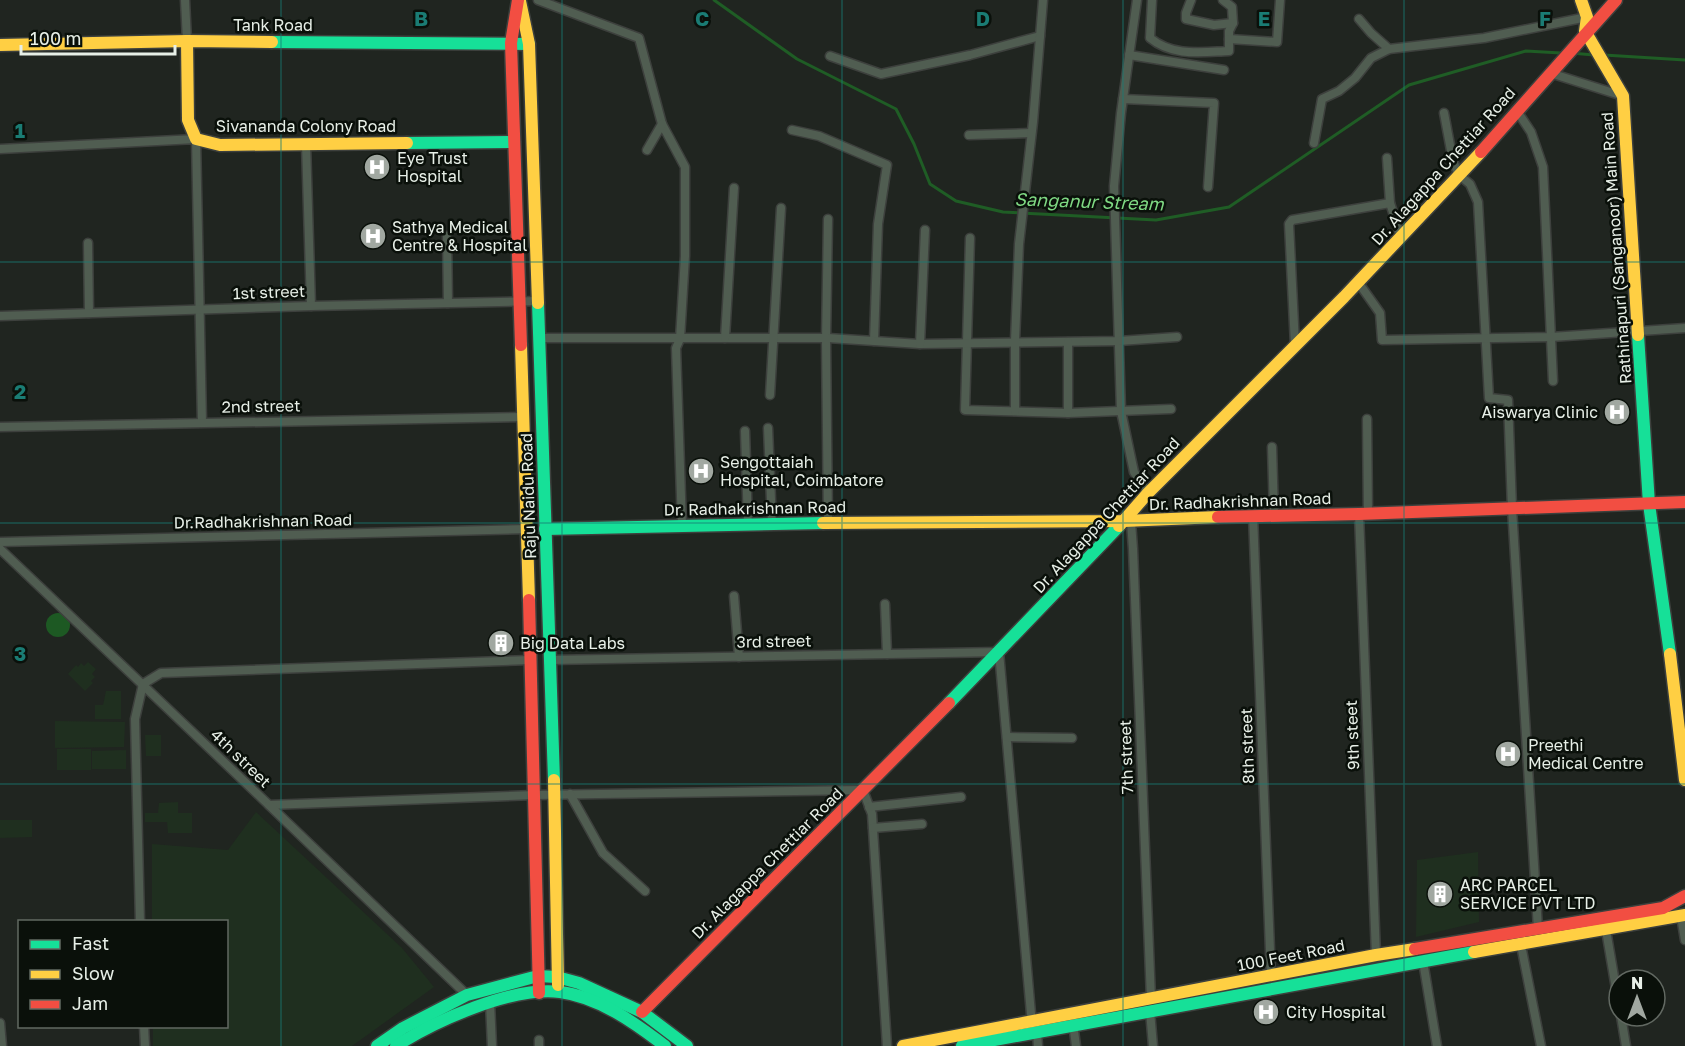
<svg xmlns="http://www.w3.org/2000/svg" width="1685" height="1046" font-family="'Golos Text',sans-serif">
<rect width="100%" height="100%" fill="#202520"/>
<g fill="#1f2f1f">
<path d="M88,662l8,7 -4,5 3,3 -4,4 2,2 -8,8 -17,-17 8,-9 2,2 3,-4 3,3z"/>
<path d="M106,691h15v28h-26v-14h8z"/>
<path d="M55,721l70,1 -1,25 -69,1z"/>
<path d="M145,735h16v21h-15z"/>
<rect x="57" y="749" width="34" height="21"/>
<path d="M126,750v19h-34v-18z"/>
<path d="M178,802v11h14v20h-24l-1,-11h-22v-9h13l1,-10z"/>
<path d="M256,812l146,136 32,39 -82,59h-199v-19l73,-1v-104l-74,-1v-77l76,6z"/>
<path d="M0,820h32v17l-32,1z"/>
<path d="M1478,852l1,70 -63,15 1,-77z"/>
</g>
<circle fill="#1d5923" cx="58" cy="625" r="12"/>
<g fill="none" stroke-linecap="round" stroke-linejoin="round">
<g stroke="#1f5d25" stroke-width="3">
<path d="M714,0l83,59 99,50 18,35 16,40 26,17 47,11 153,8 73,-13 180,-122 117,-34 35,2"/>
<path d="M1571,53l23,2"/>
<path d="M1604,55l81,5"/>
</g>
<defs>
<g id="street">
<path d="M185,0l2,41"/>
<path d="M538,0l101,38 23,86 23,43v89l-5,83 -4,9 6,178"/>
<path d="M1137,0l-16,113 -7,73 7,225 13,61 14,21"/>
<path d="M1152,0l-2,38c23,19 52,14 79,13v-20l4,-8 -1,-16 -9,-7"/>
<path d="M1191,0l-5,13v6l28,6 19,-2"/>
<path d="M1359,19l12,14 18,16"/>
<path d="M1229,39l48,3 3,-42"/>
<path d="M1129,55l95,15"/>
<path d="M830,56l51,18 89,-19 70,-19"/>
<path d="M1550,73l73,23"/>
<path d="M1123,99l91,4 -6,84"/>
<path d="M1517,111l14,21 12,35 10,214"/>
<path d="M1444,113l9,48 6,14 11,9 8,18 11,196 19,2 4,108 26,421"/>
<path d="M792,130l27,6 68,29 -9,59 -4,117"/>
<path d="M969,135l62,-2"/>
<path d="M1314,143l8,-44 17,-8 16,-13 16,-20 18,-9 95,-11 103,-21"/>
<path d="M306,144l5,162"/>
<path d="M0,149l196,-10 6,283"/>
<path d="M647,150l15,-26"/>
<path d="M1387,158l3,45 11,34"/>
<path d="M828,219l-2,121 2,183"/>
<path d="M447,236l1,67"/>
<path d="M970,238l-5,172 103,3 103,-4"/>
<path d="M88,243l1,70"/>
<path d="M1358,282l22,31 2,27 169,-3 134,-9"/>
<path d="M0,316l311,-10 228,-5"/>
<path d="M540,338h288l92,6 199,-3 58,-4"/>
<path d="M725,338l9,-150"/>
<path d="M1068,342v71"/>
<path d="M920,344l5,-114"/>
<path d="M1295,345l-6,-121 3,-4 98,-17"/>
<path d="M770,395l11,-187"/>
<path d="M1015,411v-70l4,-97 14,-122 10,-122"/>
<path d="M1367,419l1,95"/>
<path d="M0,427l523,-10"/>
<path d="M768,428l4,96"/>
<path d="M745,431l3,94"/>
<path d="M1272,447l2,67"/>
<path d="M1359,514l17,441"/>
<path d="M1253,515l18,461"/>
<path d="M1126,521l5,1 2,27 18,450"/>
<path d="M0,542l527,-13"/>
<path d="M0,549l269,256 265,-10 329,-5 9,24 15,232"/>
<path d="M734,596l5,61"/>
<path d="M885,604l2,50"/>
<path d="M549,660l450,-8 33,373"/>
<path d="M1007,737l65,1"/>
<path d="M570,794l33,59 42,38"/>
<path d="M269,805l198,190"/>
<path d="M869,807l92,-10"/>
<path d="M873,828l49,-4"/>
<path d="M1681,916l4,24"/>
<path d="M140,922l-5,-203 8,-35 18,-11 369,-13"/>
<path d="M1606,930l13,76"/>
<path d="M1521,945l20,101"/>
<path d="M1423,961l14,85"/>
<path d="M490,1003l2,43"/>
<path d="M1150,1011l3,35"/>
<path d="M1621,1016l5,30"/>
<path d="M0,1023l2,23"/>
<path d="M1073,1023l3,23"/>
<path d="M144,1026l1,20"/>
<path d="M1037,1032l1,14"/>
<path d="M539,1040v6"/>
</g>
<g id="fast">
<path d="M272,42l257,2"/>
<path d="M407,143l107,-1"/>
<path d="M538,303l16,477"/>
<path d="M1638,335l11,169 21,150"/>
<path d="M545,529l278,-6"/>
<path d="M949,703l170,-177"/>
<path d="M377,1046l26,-18 64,-33 71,-19 19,1 22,6 63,29 45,34"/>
<path d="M396,1046c39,-25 116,-60 164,-54 39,5 75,31 105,54"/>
<path d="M962,1046l512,-94"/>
</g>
<g id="slow">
<path d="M1581,0l6,17 -2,14 38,65 15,239"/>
<path d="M520,1l9,43 9,259"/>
<path d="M187,41l1,79 8,19 24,6 187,-2"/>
<path d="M0,45l187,-4 85,1"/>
<path d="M521,345l8,255"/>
<path d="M823,523l301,-2 94,-4"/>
<path d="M1119,526l29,-33 196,-196 137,-145"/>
<path d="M1670,654l15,126"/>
<path d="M554,780l4,205"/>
<path d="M1474,952l211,-37"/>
<path d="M903,1046l473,-91 39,-6"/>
</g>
<g id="jam">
<path d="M518,0l-7,43 10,302"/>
<path d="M1481,152l135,-152"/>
<path d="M1218,517l141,-3 326,-12"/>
<path d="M529,600l10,393"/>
<path d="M1415,949l248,-41 22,-12"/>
<path d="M642,1012l307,-309"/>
</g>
</defs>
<use href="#street" stroke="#3d403d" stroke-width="11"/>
<use href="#fast" stroke="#3d403d" stroke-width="15"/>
<use href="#slow" stroke="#3d403d" stroke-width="15"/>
<use href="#jam" stroke="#3d403d" stroke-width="15"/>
<use href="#street" stroke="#505d51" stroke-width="8"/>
<use href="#fast" stroke="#16e098" stroke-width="12"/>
<use href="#slow" stroke="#ffcf43" stroke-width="12"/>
<use href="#jam" stroke="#f24e42" stroke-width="12"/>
</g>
<path fill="none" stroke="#1a7c74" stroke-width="1.5" stroke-opacity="0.55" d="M281,0v1046M562,0v1046M842,0v1046M1123,0v1046M1404,0v1046M0,262h1685M0,523h1685M0,784h1685"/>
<defs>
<symbol id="hospital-disc" viewBox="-11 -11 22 22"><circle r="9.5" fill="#a1a8a1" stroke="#0a100a"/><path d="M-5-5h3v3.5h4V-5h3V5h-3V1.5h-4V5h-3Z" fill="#fff"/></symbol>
<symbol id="building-disc" viewBox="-11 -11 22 22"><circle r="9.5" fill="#a1a8a1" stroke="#0a100a"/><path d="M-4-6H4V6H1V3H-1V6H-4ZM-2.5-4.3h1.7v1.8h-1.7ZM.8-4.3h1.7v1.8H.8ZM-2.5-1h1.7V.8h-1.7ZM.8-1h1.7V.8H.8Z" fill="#fff"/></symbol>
</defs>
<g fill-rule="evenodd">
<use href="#hospital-disc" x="362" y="152" width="30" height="30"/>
<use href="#hospital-disc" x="358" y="221" width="30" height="30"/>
<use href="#hospital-disc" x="1602" y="397" width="30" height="30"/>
<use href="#hospital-disc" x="686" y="456" width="30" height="30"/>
<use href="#building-disc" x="486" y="628" width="30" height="30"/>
<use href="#hospital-disc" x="1493" y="739" width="30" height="30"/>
<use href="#building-disc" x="1425" y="879" width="30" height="30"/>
<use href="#hospital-disc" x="1251" y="997" width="30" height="30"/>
</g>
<g text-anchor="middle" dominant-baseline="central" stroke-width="5" stroke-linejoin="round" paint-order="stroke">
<g font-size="16" fill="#e7efe7" stroke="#0a100a">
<text x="273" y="25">Tank Road</text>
<text x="306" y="126">Sivananda Colony Road</text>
<text transform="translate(1443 166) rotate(-48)">Dr. Alagappa Chettiar Road</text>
<text transform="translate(1616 248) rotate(-94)">Rathinapuri (Sanganoor) Main Road</text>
<text transform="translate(269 292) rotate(-2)">1st street</text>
<text transform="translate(261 406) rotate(-1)">2nd street</text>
<text transform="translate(528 496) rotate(-92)">Raju Naidu Road</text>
<text transform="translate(1240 501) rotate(-2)">Dr. Radhakrishnan Road</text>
<text transform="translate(755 508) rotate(-1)">Dr. Radhakrishnan Road</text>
<text transform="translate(1106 515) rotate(-47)">Dr. Alagappa Chettiar Road</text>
<text transform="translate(263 521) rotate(-1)">Dr.Radhakrishnan Road</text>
<text transform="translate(774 641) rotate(-1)">3rd street</text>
<text transform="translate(1352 735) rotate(-92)">9th steet</text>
<text transform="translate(1247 746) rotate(-92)">8th street</text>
<text transform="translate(1126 757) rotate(-92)">7th street</text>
<text transform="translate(241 758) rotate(44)">4th street</text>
<text transform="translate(767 863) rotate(-45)">Dr. Alagappa Chettiar Road</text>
<text transform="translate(1291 955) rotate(-11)">100 Feet Road</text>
</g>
<g font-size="16" fill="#e7efe7" stroke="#0a100a" text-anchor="start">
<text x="397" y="158">Eye Trust<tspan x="397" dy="18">Hospital</tspan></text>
<text x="392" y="227">Sathya Medical<tspan x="392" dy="18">Centre &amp; Hospital</tspan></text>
<text x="1598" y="412" text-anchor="end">Aiswarya Clinic</text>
<text x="720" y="462">Sengottaiah<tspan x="720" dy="18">Hospital, Coimbatore</tspan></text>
<text x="520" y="643">Big Data Labs</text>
<text x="1528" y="745">Preethi<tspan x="1528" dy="18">Medical Centre</tspan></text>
<text x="1460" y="885">ARC PARCEL<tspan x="1460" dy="18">SERVICE PVT LTD</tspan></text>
<text x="1286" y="1012">City Hospital</text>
</g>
<g font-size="18" font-style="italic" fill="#7fd883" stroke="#0a100a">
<text transform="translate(1089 201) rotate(2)">Sanganur Stream</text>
</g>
</g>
<g font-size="20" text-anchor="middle" font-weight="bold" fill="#1a7c74" stroke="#0a100a" stroke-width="5" stroke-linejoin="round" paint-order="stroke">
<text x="421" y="26">B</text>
<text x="702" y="26">C</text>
<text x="983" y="26">D</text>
<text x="1264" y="26">E</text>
<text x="1545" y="26">F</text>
<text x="20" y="138">1</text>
<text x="20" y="399">2</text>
<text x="20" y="661">3</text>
</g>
<rect x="18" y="920" width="210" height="108" fill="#0a100a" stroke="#626962" stroke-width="1.5"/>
<rect x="30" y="940" width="30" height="9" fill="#16e098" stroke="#626962" stroke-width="1.5"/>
<text x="72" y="950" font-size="18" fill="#e7efe7">Fast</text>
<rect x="30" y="970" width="30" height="9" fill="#ffcf43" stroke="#626962" stroke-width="1.5"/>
<text x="72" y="980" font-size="18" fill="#e7efe7">Slow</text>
<rect x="30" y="1000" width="30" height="9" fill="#f24e42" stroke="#626962" stroke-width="1.5"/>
<text x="72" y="1010" font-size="18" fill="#e7efe7">Jam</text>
<g transform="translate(1637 998)"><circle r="28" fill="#0a100a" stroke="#626962" stroke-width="1.5"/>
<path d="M0-4.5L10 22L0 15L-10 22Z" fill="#a1a8a1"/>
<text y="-9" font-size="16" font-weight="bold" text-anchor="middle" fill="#e7efe7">N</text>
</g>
<path d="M21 45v9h154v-9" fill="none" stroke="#e7efe7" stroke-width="3"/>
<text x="30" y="45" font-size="18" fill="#e7efe7" stroke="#0a100a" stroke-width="4.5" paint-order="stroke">100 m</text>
</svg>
